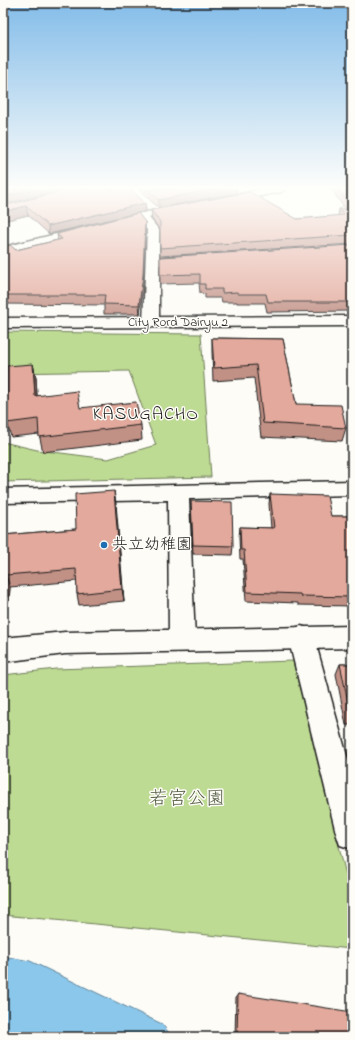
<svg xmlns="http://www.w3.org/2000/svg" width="355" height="1040" font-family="'Indie Flower','Klee One',sans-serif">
<rect width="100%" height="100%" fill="#fdfcf7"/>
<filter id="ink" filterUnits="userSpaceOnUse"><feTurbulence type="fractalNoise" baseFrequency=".025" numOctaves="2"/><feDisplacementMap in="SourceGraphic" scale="8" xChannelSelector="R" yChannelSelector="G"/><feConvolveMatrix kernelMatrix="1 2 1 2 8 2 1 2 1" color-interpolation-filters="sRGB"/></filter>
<g filter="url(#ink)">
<g fill="#bedb93" stroke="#6d7c58">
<path d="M3,332l198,2 10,143 -208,5v-40l34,8 71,9 48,-14 -27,-74 -126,2z"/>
<path d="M293,661l59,238v50l-349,-34v-240l53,-6z"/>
</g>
<path fill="#8bc7eb" stroke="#5f8398" d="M3,956l27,5 132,63 10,13h-169z"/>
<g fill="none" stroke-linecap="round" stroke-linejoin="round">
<defs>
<g id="minor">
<path d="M142,213l4,1 13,16v28l30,-3 5,1 1,3 -1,3 -5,1 -30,2v57l-3,3 -5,2 -5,-2 -3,-3 4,-92 -11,-14 2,-2z"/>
<path d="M352,481v14l-163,4 6,141 -4,8 -9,3 -9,-3 -4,-8 -1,-140 -165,3v-14z"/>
<path d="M301,626l9,3 4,8 38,137v75l-12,-4 -4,-12 -48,-196 4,-8z"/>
</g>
<g id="tertiary">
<path d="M352,316v10l-349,2v-10z"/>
<path d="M352,626v22l-287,6 -62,8v-24l62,-6z"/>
</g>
<g id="trunk">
<path d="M263,189h23l-5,3 -57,11 -5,-3 5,-3z"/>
<path d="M181,205l6,3 -2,2 -42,9 -140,36v-8l139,-34z"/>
</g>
</defs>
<use href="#minor" stroke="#1c1c1c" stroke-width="3"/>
<use href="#tertiary" stroke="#1c1c1c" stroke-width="3"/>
<use href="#trunk" stroke="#1c1c1c" stroke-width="3"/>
<use href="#minor" fill="#fdfcf7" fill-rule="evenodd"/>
<use href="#tertiary" fill="#fdfcf7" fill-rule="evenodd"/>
<use href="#trunk" fill="#fdfcf7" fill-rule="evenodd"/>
</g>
<g fill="#c29186" stroke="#1c1c1c">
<path d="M138,189h99v4l-78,15z"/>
<path d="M331,189h21v55l-192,12v-26l-8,-11 -1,-9 146,9 41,-3 1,-7h6z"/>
<path d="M145,203l1,8 -97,23 -21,-19 -25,6v-15z"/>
<path d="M145,222v8l-2,54 -3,30h-36v-9l-101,-1v-57l13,3 42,-10 -1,-6z"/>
<path d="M352,245v66l-85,1 -2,-9h-28v-1h-15l-1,-4h-16v-4l-5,-1 -1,-10 -39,1v-27z"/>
<path d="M212,338l71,1 13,65 50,24 -4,13 -81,-4 -7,-59 -41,3 -1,-30z"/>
<path d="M33,364l3,14 1,18 104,29 1,15 -99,12 -4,-18 -28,3 -4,-14z"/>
<path d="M114,491l10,110 -45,4 -2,-11v-13l-67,6 -1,14 -6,1v-67l73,-6z"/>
<path d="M270,494l61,22h21v90l-54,-1v-2l-52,-2 -3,-42h-3l-1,-22 1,-10 31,1 -2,-24z"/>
<path d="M191,501l42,45 -1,9 -39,-1 -2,-44z"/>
<path d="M340,664h12v61h-6l-10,-51z"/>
<path d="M238,994l114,43h-117l1,-40z"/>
</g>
<g fill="#9e766d" stroke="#1c1c1c">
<path d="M33,189h32l-62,16v-8z"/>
<path d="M214,189h23v4l-78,15v-8z"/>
<path d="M145,203l1,8 -97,23 -1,-8z"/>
<path d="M26,206l2,9 -25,6v-9z"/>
<path d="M145,222v8l-2,54 -3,30 -1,-9z"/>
<path d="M33,364l3,14 2,33 -3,-15z"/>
<path d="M114,491l2,12 8,98 -2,-12z"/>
<path d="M6,575l4,12 -1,14 -4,-12z"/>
</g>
<g fill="#e2a99c" stroke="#1c1c1c">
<path d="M3,189h30l-30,8z"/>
<path d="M70,189h60l15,14 -97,23 -22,-20 -23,6v-6z"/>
<path d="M147,189h67l-55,11z"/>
<path d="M338,189h14v46l-192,13v-26l-9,-12 99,-18 47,27 47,-4 -5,-6h13z"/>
<path d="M138,213l7,9 -2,53 -4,30 -35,-1 1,-9h-102v-48l7,-2 6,5 46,-11 -5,-5z"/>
<path d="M352,245v57h-84l-2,-8h-28l-1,-2 -15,1v-4h-17v-5h-5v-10l-40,1v-18z"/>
<path d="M212,338l71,1 13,65 45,1 5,23 -83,-5 -7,-58 -42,3z"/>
<path d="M33,364l2,32 42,-5 3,17 56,-6 5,23 -102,12 -1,-18 -31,4v-57z"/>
<path d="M114,491l8,98 -45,5 -1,-25 -70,6 -1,14h-2v-54l73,-6 -1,-35z"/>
<path d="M270,494l57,2 4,20h21v81l-51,-1 -1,-2 -53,-2 -3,-42h-3l-1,-23 34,1z"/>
<path d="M191,501l41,1 1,44 -40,-1z"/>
<path d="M340,664h12v52h-1z"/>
<path d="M238,994l114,18v25h-115z"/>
</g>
</g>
<linearGradient id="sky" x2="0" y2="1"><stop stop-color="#83bce9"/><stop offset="0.56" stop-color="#fefefb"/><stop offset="1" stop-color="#fefefb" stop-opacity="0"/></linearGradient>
<rect width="355" height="335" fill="url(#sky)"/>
<circle fill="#1f6fb2" stroke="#fdfcf7" stroke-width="1.5" cx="104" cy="545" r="4"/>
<g text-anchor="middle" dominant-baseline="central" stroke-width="3" stroke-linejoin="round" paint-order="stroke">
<g font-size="13" fill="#1c1c1c" stroke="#fdfcf7">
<text x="178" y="322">City Rord Dairyu 2</text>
</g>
<g font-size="16" fill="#1c1c1c" stroke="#fdfcf7" text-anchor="start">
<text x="112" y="545">共立幼稚園</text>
</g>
<g font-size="18" letter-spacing="1" fill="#1c1c1c" stroke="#fdfcf7">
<text x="146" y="415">KASUGACHO</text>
</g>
<g font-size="19" fill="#555f46" stroke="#fdfcf7">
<text x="187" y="799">若宮公園</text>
</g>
</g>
<rect width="355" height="1040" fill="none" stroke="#fdfcf7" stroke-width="16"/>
<rect x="8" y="8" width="339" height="1024" fill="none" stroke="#1c1c1c" stroke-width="1.5" filter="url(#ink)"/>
</svg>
